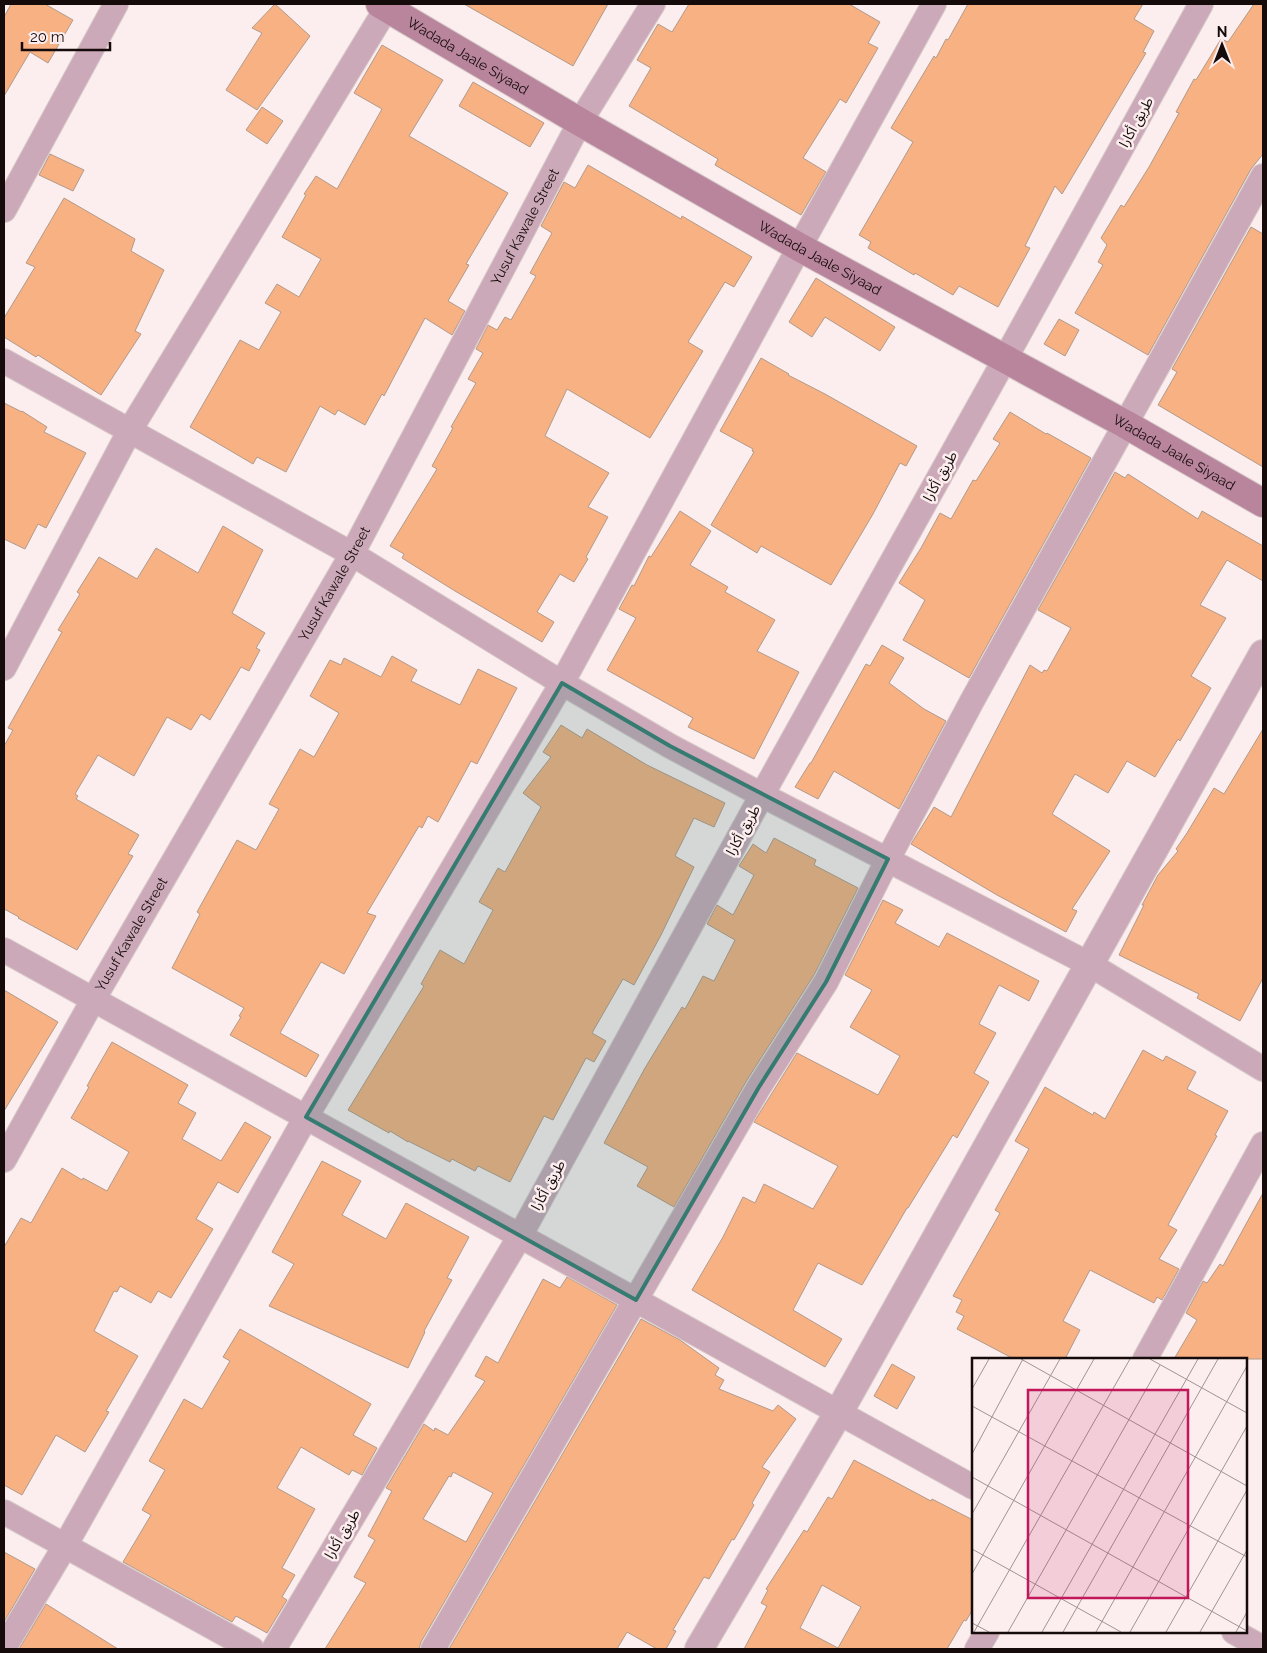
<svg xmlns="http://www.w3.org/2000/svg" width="1267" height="1653" font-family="Raleway,'Noto Sans Arabic',sans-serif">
<rect width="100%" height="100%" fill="#fceeee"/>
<g fill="#f7b183" stroke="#b29a8a" fill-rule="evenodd">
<path d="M11,4h34l28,16 -25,43 -18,-11 -26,44v-79z"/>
<path d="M275,4l35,32 -53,74 -31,-20 36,-57 -10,-5z"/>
<path d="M464,4h144l-35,62z"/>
<path d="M689,4h160l31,18 -12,21 10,5 -32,55 -6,-4 -37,59 23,14 -25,43 -86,-50 3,-6 -89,-53 22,-38 -14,-8 21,-36 14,8z"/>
<path d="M968,4h175l-9,15 20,12 -11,21 3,1 -84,141 -7,-8 -30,60 5,2 -32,59 -39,-21 -6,9 -38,-22 -1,2 -46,-27 3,-6 -12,-7 54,-93 -22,-14 43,-72 2,2 10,-19 2,1z"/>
<path d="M1254,4h9v150l-12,15 -103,186 -73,-42 28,-48 -5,-3 9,-17 -6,-7 20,-33 3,2 25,-40 30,-54 -3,-1 18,-33 2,1 25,-41 7,3z"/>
<path d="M382,45l61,35 -34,56 99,57 -42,71 3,1 -21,36 17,10 -13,24 -27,-17 -41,78 -2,-2 -17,31 -27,-15 -3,5 -15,-9 -34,66 -29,-15 -4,7 -63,-37 50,-87 19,10 22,-38 -16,-9 12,-19 22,13 22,-38 -39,-22 24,-42 -2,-1 12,-18 21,13 45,-80 -28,-16z"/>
<path d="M473,82l71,41 -14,24 -71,-41z"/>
<path d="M262,107l21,14 -16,23 -21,-14z"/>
<path d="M50,154l34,16 -11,21 -34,-16z"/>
<path d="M588,165l93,54 1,-3 70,41 -18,30 -9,-5 -37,60 15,9 -53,87 -83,-49 -22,47 64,37 -21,34 20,10 -22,40 2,2 -14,23 -14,-8 -23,38 17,10 -12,20 -87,-51 -53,-33 2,-4 -14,-8 47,-77 -5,-3 21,-38 -2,-1 25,-44 -8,-4 15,-26 -7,-4 12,-24 9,5 8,-13 6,3 25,-44 -6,-3 22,-40 -11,-7 23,-44 11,6z"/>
<path d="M64,198l71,41 -4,12 33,19 -29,61 6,3 -40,61 -63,-40 -2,2 -32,-20v-19l31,-51 -9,-4z"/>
<path d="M1251,227l12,7v233l-105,-62 19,-33 -5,-3z"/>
<path d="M816,278l79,49 -15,24 -55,-34 -13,20 -23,-15z"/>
<path d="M1059,319l20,11 -14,26 -21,-12z"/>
<path d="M761,358l28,16 -1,1 37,19 92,52 -11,20 -6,-3 -27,51 -42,71 -70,-39 -4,7 -46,-28 43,-73 -2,-1 1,-2 -33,-18z"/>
<path d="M4,403l18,9v-1l25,16 -3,5 42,21 -40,75 -8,-4 -13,25 -21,-10z"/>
<path d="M1010,412l36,22 1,-1 44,25 -122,220 -66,-38 22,-40 -26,-17 22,-35 19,-35 11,6 22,-39 3,1 24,-38 -7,-4z"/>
<path d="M1115,472l10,6 3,-4 70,45 4,-8 61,35v35l-36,-21 -27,45 26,13 -35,58 20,12 -31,53 -2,-2 -23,38 -28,-16 -19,32 -33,-19 -23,40 58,37 -38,58 5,2 -11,21 -69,-37 -86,-51 23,-37 17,10 79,-152 12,8 2,-3 3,1 24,-43 -33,-18z"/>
<path d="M680,511l31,20 -21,34 38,22 -3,5 50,28 -18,31 42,21 -45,87 -66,-32 5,-9 -86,-48 29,-52 -17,-9 13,-24 2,1 15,-30 2,1z"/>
<path d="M223,526l40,24 -31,63 33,20 -9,15 4,2 -11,21 -8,-4 -31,53 -9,-6 -10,16 -24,-13 -33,59 -36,-21 -23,39 3,2 -2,3 63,36 -11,19 5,2 -56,94 -59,-32 1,-1 -15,-8v-163l9,-16 -5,-2 54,-96 -4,-2 22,-36 -3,-2 22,-35 38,22 19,-31 42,25z"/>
<path d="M882,645l22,13 -15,25 35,26 22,12 -47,88 -65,-38 -16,28 -23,-12 15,-24h1l55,-99 4,2z"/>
<path d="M392,656l25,14 -6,11 49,24 18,-36 39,19 -40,76 -6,-3 -33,61 -10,-6 -6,12 -3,-2 -52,87 9,3 -32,58 -23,-12 -41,71 39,22 -13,22 -76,-42 11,-18 -2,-1 5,-8 -72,-40 28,-54 -3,-2 40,-72 19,10 23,-41 -10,-5 31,-55 14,8 25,-44 -29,-17 20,-36 11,5 3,-7 37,19z"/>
<path d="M561,725l21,13 5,-9 60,36 78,38 -11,24 -20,-9 -19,38 19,11 -33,68 -27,50 -11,-6 -31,54 14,8 -12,21 -8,-4 -33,62 -9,-4 -34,66 -32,-16 -3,5 -23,-12 -2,3 -42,-21v1l-18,-11 -1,2 -41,-23 76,-124 -3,-2 19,-34 24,14 29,-54 -14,-8 19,-34 7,4 36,-65 -18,-14 28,-36 -8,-5z"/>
<path d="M1263,729v249l-23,43 -43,-23 2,-4 -80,-39 25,-50h-2l16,-30 20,-24 -2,-2 11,-16 27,-45 10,6z"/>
<path d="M774,838l42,22 -2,5 44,23 -44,87 -67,105 -73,127 -37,-21 11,-19 -44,-24 41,-75 37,-61 3,2 18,-33 11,5 21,-41 -28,-16 10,-19 16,10 21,-40 -15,-9 14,-22 13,9z"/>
<path d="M883,900l20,10 -8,13 44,24 8,-14 92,48 -10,20 -30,-16 -20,39 17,9 -22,40 15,9 -32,56 -4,-3 -45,73h-1l-45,77 -44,-22 -25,47 49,29 -17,28 -133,-77 31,-53 20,-40 12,6 9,-19 49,25 25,-43 -84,-44 43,-69 81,42 22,-39 -50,-29 22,-37 -27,-15z"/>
<path d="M4,990l54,32 -54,89z"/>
<path d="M112,1042l76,43 -10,18 18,10 -14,26 39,22 24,-39 26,15 -33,56 -20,-11 -22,37 17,10 -42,69 -13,-7 -7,12 -31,-17 -3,6 -3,-1 -20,40 44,25 -32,55 3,1 -24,40 -29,-17 -34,60 -18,-10v-238l17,-29 10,5 31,-55 20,12 1,-2 24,13 22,-39 -58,-34 18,-31 -2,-1 6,-11z"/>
<path d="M1143,1050l20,11 3,-5 30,16 -9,17 41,22 -13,24 2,1 -49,89 9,5 -18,29 20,10 -17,31 -5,-3 -3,6 -64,-33 -27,51 17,9 -15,29h-51l-57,-30 7,-13 -8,-4 6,-12 -9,-4 47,-83 -5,-3 34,-61 -14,-8 30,-54 48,28 1,-3 11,7z"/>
<path d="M322,1161l39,20 -19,34 44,24 20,-36 63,34 -22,41 5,2 -28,51 1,1 -17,36 -139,-62 25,-42 -22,-12z"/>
<path d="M1263,1193v166h-89l23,-39 -11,-7 17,-32 4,2 13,-19 3,2z"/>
<path d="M567,1277l50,28 -196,337 -2,7h-94l41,-66 -12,-6 21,-37 -7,-4 24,-45 -6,-3 38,-64 10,7 1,-3 13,7 37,-54 -10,-5 11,-20 12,7 45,-84 17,9zM453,1472l40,21 -27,49 -43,-23 26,-43 2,1z"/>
<path d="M641,1319l39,21 39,28 -4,7 9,5 -5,9 54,22 5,-6 18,14 -34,48 8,5 -18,31 2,2 -20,35 -2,-1 -23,40 -5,-2 -31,53 3,1 -10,18h-9l-30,-17 -10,17h-168z"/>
<path d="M240,1329l131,75 -18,31 24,13 -15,27 -10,-5 -3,5 -48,-28 -24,41 38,21 -33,59 13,7 -13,22 5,3 -20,33 -31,-17 -4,6 -109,-60 28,-47 -9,-5 23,-40 -16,-9 35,-62 18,10 28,-48 -7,-4z"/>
<path d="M892,1364l23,13 -18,32 -23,-13z"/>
<path d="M854,1460l77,41 1,-2 41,21v89l-7,12 -2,-1 -17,29h-203l23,-43 -6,-3 7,-13 -2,-1 38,-59 3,2 21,-35 4,2zM822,1585l39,22 -23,41 -38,-20z"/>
<path d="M4,1552l31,17 -31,53z"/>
<path d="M46,1604l72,45h-99z"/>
</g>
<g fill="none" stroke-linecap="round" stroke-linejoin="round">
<defs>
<g id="minor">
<path d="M4,210l112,-206"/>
<path d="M4,361l348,193 210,129 108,63 92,49 327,169 174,105"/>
<path d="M4,668l126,-238 259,-426"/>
<path d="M4,950l969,537"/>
<path id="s1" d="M4,1160l89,-160 259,-446 228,-432 73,-118"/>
<path d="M1145,1359l118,-215"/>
<path d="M4,1512l248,137"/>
<path d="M1234,1632l29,16"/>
<path d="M4,1648l61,-102 241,-429 256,-434 232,-426 140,-253"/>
<path d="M274,1649l246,-413 242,-441 243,-436 196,-355"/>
<path d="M433,1649l326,-562 67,-105 62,-123 84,-158 291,-525"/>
<path d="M977,1649l10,-17"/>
</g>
<path id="tertiary" d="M699,1649l140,-237 424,-758"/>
<g id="secondary">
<path id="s2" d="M380,4l200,118 219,125 326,177 138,79"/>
</g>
</defs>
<use href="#minor" stroke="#d7caca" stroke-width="26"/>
<use href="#tertiary" stroke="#d7caca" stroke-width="30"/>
<use href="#secondary" stroke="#d7caca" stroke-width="30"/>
<use href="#minor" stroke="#cca9b8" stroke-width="24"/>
<use href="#tertiary" stroke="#cca9b8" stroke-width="28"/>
<use href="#secondary" stroke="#b8859c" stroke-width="28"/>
</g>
<path fill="#367b71" fill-opacity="0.2" stroke="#367b71" stroke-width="4" stroke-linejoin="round" d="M562,683l108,63 218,113 -62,123 -67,105 -123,213 -330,-183z"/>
<g text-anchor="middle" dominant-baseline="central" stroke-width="5" stroke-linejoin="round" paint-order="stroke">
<g font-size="14" fill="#160b0b" stroke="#fceeee">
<text stroke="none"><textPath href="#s2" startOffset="102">Wadada Jaale Siyaad</textPath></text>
<text transform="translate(1136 122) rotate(-61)">طريق أكارا</text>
<text stroke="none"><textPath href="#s1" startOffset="1069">Yusuf Kawale Street</textPath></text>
<text stroke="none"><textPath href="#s2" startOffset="508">Wadada Jaale Siyaad</textPath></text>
<text stroke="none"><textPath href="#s2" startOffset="912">Wadada Jaale Siyaad</textPath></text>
<text transform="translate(940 476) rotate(-61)">طريق أكارا</text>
<text stroke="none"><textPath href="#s1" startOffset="664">Yusuf Kawale Street</textPath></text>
<text transform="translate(743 830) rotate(-61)">طريق أكارا</text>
<text stroke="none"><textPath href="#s1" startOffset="259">Yusuf Kawale Street</textPath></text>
<text transform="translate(548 1185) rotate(-61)">طريق أكارا</text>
<text transform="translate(342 1534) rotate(-59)">طريق أكارا</text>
</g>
</g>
<g transform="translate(972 1358)">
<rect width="275" height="275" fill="#fceeee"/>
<path fill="none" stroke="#a09393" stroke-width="1" d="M49,1l226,127M178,1l97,54M0,31l17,-30M0,48l275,151M0,96l51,-95M0,119l275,154M0,156l88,-155M0,191l149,83M0,216l122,-215M0,265l17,9M2,274l156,-273M36,274l152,-267M70,274l156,-273M91,274l155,-273M124,274l151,-266M158,274l117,-206M194,274l81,-142M228,274l47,-82M264,274l11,-20"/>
<path fill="#c2185b" fill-opacity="0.15" stroke="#c2185b" stroke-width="2.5" d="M56,32h160v208h-160z"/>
<rect width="275" height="275" fill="none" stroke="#160b0b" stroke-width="2.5"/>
</g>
<rect width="1267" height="1653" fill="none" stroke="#160b0b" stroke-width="10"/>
<g transform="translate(1222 45)" stroke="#fceeee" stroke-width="4" paint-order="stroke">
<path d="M0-4L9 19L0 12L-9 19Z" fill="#160b0b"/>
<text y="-8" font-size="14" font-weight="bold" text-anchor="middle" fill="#160b0b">N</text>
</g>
<path d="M22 42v8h88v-8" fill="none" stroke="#160b0b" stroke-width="2.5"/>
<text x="30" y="42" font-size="15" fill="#160b0b" stroke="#fceeee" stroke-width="4" paint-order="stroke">20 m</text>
</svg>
